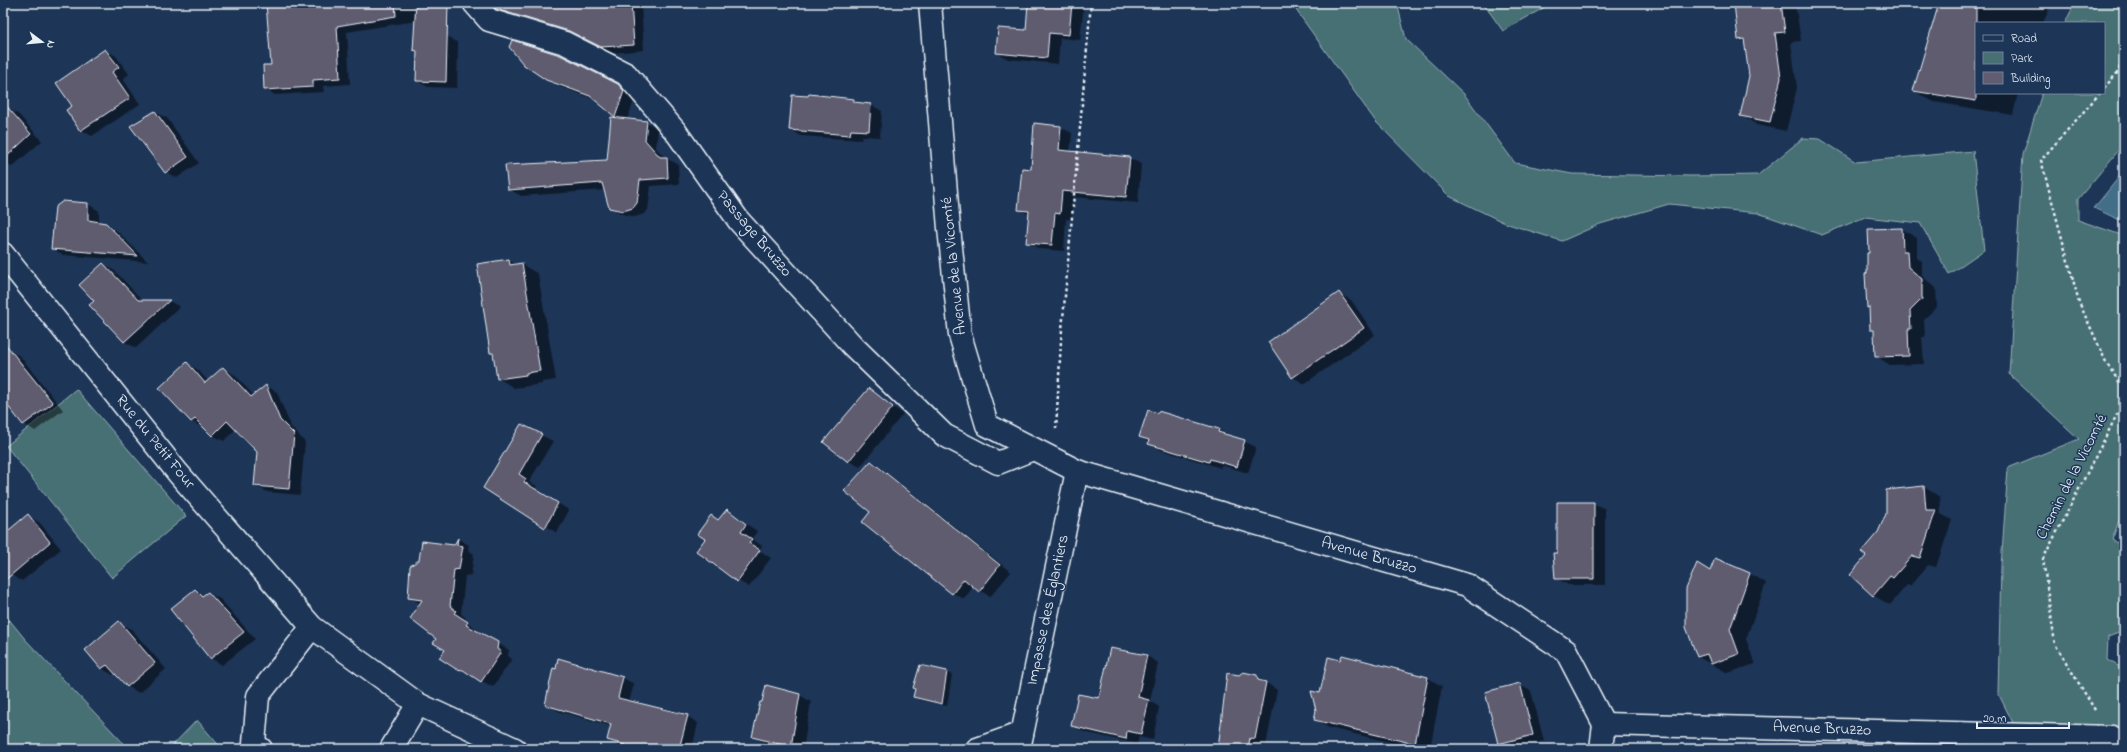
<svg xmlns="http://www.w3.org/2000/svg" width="2127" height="752" font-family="'Indie Flower',sans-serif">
<rect width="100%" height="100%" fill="#1d3557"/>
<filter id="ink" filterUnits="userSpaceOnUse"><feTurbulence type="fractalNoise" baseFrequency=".025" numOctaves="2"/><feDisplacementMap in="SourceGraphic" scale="8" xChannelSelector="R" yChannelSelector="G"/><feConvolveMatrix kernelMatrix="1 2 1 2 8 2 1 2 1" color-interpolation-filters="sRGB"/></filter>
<g filter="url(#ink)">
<g fill="#476f74" stroke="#98b0b6">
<path d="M1291,3h106l9,36 58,55 51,69 57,11 121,2 65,-1 45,-37 17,1 36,23 117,-11 11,99 -35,24 -29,-51 -55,-6 -43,18 -64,-22 -89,-9 -69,20 -38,17 -57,-18 -56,-27 -73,-74z"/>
<path d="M1483,3h69l-49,28z"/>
<path d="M2075,3h49v141l-46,55v21l46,16v271l-12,33 12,6v85l-16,6 -1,23 17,9v80h-98l-28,-56 3,-127 7,-98 71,-29 -70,-65 14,-220 19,-61h62v-70h-39z"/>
<path d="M76,389l110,127 -74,62 -106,-132z"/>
<path d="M3,612l22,27 104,110h-126z"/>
<path d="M197,720l25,29h-53z"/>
</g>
<path fill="#426e87" stroke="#84a2b4" d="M2124,171v51l-30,-14z"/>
<g fill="#0007">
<path d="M267,3h146l2,18 -68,11 3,52 -27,2 1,6 -49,3 -10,-6 7,-23z"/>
<path d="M495,3h144l2,1 3,46 -31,3 -33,-16 -72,-22 -10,-6z"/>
<path d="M1029,3h55l-4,37 -20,-2 -2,26 -50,-5 -11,-6 30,-21z"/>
<path d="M1751,3h35l10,6 5,32 -10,1 6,46 -11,43 -29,-6 -16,-10 9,-39 -4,-33 -7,-4z"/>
<path d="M1940,3h112l-9,20h-67v70h42l-5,22 -79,-13 -20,-11z"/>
<path d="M447,36l11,7 -1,45 -29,-1 -11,-6z"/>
<path d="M105,50l11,6 13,18 -6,5 17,25 -48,32 -11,-6 -7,-24z"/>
<path d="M546,79l72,6 12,7 5,6 -8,22 19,2 12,6 -2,20 9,10 13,6 1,20 -28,2 -3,24 -4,4 -9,3 -13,-3 -12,-6 -5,-18 -84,6 -12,-7 99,-28 10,-43 -22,-18 -38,-14z"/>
<path d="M853,100l7,4 11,1 11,6 -2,26 -18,-1 -1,4 -60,-4 -11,-7z"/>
<path d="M7,108l11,6 24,27 -30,26 -3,-2 -6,6v-60z"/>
<path d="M155,112l12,6 32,45 -22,15 -11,-6z"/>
<path d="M1060,127l12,6 -2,19 60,6 11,6 -3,39 -65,-6 -2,23 -5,-1 -2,32 -25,-2 -11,-7 1,-27 -10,-6 13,-39z"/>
<path d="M63,202l25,2 11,7v12l7,1 11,7 31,31 -85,-7 -11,-7z"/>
<path d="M1902,229l15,9v20l5,3v15l14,12 1,19 -13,12 1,18h-3l2,27 -34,1 -14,-9 -1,-25 -4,-2 -1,-20 -2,-2z"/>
<path d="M509,260l7,5 5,-1 17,10 18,106 -14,2v2l-28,4 -16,-10 -4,-24 -3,-2z"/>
<path d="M103,264l12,7 28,30h26l11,6 -44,41 -11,-6 -35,-37 5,-4z"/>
<path d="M1339,294l12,6 24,35 -71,49 -11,-7 -24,-35z"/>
<path d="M9,350l11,6 43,54 -28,21 -11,-7 -21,-26v-43z"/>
<path d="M187,363l11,7 10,11 16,-13 11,7 19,21 12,-10 11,6 14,35 14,15 -5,53 -33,-3 -12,-7 3,-33 -22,-23 -12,12 -12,-6 -8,-8 -1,1 -12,-7z"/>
<path d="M869,389l34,25 -43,53 -11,-6z"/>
<path d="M1159,412l60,18 37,17 -8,26 -27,-8v3l-60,-18 -11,-7 -10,-6z"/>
<path d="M541,435l12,6 -24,41 8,4 -2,3 34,21 -12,23 -73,-45z"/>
<path d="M871,462l11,7 129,103 -21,25 -16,-11 -10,13 -11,-6 -81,-81z"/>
<path d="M1924,487l16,10 1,17 11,6 -16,47 -8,-2 -18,21 -3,-1 -17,20 -17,-10z"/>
<path d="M1593,503l12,6v76h-37l-12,-7z"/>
<path d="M727,511l30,20 -5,8 10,7 -3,4 12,8 -22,29 -11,-6 -32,-42z"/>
<path d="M28,516l11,6 22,27 -39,32 -11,-6 -8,-10v-29z"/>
<path d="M458,539l11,6 -1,5 6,4 -3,21 -6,1 -4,38 5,4 -2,2 14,10 -1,2 32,18 -1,6 4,3 -19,28 -36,-19 -11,-19 -9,-10 -16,-35 -12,-7z"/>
<path d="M1715,560l35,14 16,9 -20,56 9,25 -27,9 -30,-16z"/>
<path d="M195,590l10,6 4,-3 11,6 35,40 -33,26 -11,-7 -40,-48z"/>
<path d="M119,622l12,7 35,40 -27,24 -12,-7 -12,-13 -2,2 -12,-7z"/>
<path d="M1147,656l11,7 -8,38 9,6 -6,33 -14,-3 -2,7 -53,-12 -12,-6z"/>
<path d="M947,672l5,3 -5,31 -27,-6 -6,-3 2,-8z"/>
<path d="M1228,674l28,2 21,14 -11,55 -5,-1 -1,5h-41z"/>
<path d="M623,678l11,6 -5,18 58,14 11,7 -6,26h-61l-12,-3 -11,-7 3,-13 -53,-15 -12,-7z"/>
<path d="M1428,678l14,8 -12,63h-11l-90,-21 -14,-8 6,-26z"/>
<path d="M1519,685l12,6 13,50 -35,8 -11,-6z"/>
<path d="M800,695l11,7 -8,47h-15l-23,-6 -12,-6z"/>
</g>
<g fill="#615c70" stroke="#e8f1f8">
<path d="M266,3h129l1,13 -59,10 3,52 -27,2v7l-49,3 -1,-25h8z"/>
<path d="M416,3h32l-2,79 -30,-1 1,-30 -4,-1z"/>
<path d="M491,3h140l3,42 -33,2 -32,-16 -73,-22z"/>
<path d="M1028,3h44l-3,32 -20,-2 -2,25 -51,-5 2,-25 28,2z"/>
<path d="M1734,3h47l4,29 -10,1 6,45 -11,44 -30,-6 9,-40 -5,-37 -6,1z"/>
<path d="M1939,3h37v98l-63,-10z"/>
<path d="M512,40l48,15 58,29 6,7 -9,26 -25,-21 -44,-16 -22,-15 -15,-18z"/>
<path d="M105,49l14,18 -7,5 18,26 -50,33 -14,-21 6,-4 -16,-23z"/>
<path d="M809,94l45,5v3l17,2 -2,27 -18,-1 -1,5 -61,-5 3,-35 16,1z"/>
<path d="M3,102l28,32 -28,26z"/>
<path d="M155,111l33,46 -23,16 -35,-47z"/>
<path d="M611,117l36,4 -2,19 15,17h7l1,21 -28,2 -3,23 -4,5 -10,3 -14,-3 -7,-25 -94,7 -3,-25 102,-5z"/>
<path d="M1034,123l27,3 -2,24 71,7 -4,40 -64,-6 -2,23 -5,-1 -3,32 -26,-2 3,-32 -11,-1 4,-42 9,1z"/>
<path d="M63,201l25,2v17l18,3 32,33 -87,-7 4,-42z"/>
<path d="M1902,228l1,23h4l1,16 14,12v20l-12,12 1,18h-3l1,27 -34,1 -1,-27h-4l-1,-23 -2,1 -2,-34 2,-1v-20h2l-1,-24z"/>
<path d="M509,259l1,6 12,-2 18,108 -14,2v2l-29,4 -4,-26h-3l-13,-89z"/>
<path d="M103,263l35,37h32l-46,42 -35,-37 5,-4 -15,-16z"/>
<path d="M1339,292l25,36 -72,50 -24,-36z"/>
<path d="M3,341l50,62 -30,22 -20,-25z"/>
<path d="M187,362l18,21 18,-16 28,30 15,-12 14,35 14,14 -5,55 -35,-3 3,-34 -30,-31 -15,15 -17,-17 -4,3 -32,-34z"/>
<path d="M869,388l24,19 -45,55 -25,-20z"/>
<path d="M1148,410l10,3v-2l61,18 -1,3 27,8 -8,27 -27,-8 -1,3 -61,-18 1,-4 -10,-3z"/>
<path d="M521,424l21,10 -23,40 7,5 -2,3 34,21 -13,25 -62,-40z"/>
<path d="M871,461l129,104 -21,27 -15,-13 -12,15 -90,-72 8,-10 -26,-21z"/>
<path d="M1924,486l2,24h10l-16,48 -8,-2 -19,22 -3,-2 -17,20 -23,-21 16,-19 -5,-4 17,-20 8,-18v-24z"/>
<path d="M1557,502h37v77h-39l-2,-26h4z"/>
<path d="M727,509l19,15 -5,8 11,7 -3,4 11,7 -23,32 -41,-31 9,-12 -8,-5 14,-19 7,5z"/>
<path d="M28,514l22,28 -47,40v-47z"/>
<path d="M458,538l-1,7 6,1 -4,23 -5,1 -4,36 6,5 -2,2 14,9 -2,3 32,17 -1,7 4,3 -20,30 -18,-12 -7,-1 -17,-11 6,-8 -12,-7 3,-4 -26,-20 12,-19 -14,-2 2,-32 9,-6 3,-19 32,4z"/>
<path d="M1715,558l35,15 -20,56 9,25 -28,10 -4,-10 -10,3 -11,-30v-38l11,-26 13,8z"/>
<path d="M195,589l7,7 6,-4 36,40 -34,27 -40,-50z"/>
<path d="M119,621l36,42 -28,24 -20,-22 -6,4 -16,-19z"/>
<path d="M1110,648l37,7 -9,42 11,3 -8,34 -14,-3 -1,8 -55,-13 7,-32 21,4z"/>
<path d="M1342,655l86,22 -13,67 -101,-24 2,-10 -5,-19 9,2 8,-36 12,3z"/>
<path d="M558,658l65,19 -5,21 70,17 -9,34h-55l1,-4 -18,-5 4,-16 -66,-19 8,-37 3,1z"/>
<path d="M920,665l27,6 -5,33 -29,-7 2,-8 -2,-1z"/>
<path d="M1243,672l14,3 1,5 8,2 -11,57 -5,-1 -2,11h-30l9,-76 12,2z"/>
<path d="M1520,683l13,52 -35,9 -13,-52z"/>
<path d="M766,685l34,9 -9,53 -39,-10 8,-35h2z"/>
</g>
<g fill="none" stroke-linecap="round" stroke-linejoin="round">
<defs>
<g id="minor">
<path d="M474,3l15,17 76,23 61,31 50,58 63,89 114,125 91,89 54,28 35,-14"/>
<path d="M930,3l19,225 11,107 27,90 90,46 390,114 99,66 38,73 -3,25"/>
<path d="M3,254l175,219 134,154 106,77 97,45"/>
<path d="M1604,724l508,13"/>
<path d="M261,749l-7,-6 4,-47 54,-69"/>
<path d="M391,749l27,-45"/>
<path d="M977,749l45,-16"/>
<path d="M1019,749l58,-278"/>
</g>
</defs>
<use href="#minor" stroke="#e8f1f8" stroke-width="25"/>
<g stroke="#e8f1f8" stroke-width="2.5" stroke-dasharray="3 3" stroke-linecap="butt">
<path d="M2104,88l15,-17 5,-27"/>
<path d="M1056,429l5,-88 30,-338"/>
<path d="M2095,710l-40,-66 -12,-85 79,-154 1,-17 -17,-26 -27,-60 -38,-142 59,-67"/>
</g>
<use href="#minor" stroke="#1d3557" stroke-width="22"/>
</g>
</g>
<g text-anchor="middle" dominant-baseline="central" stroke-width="3" stroke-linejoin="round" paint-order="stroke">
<g font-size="16" fill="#e8f1f8" stroke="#1d3557">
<text transform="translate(754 234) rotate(50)">Passage Bruzzo</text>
<text transform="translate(954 266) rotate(-96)">Avenue de la Vicomté</text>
<text transform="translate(155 442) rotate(51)">Rue du Petit Four</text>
<text transform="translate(2072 477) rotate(-63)">Chemin de la Vicomté</text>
<text transform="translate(1369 556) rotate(16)">Avenue Bruzzo</text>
<text transform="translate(1048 610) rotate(-78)">Impasse des Églantiers</text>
<text transform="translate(1822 729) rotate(2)">Avenue Bruzzo</text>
</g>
</g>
<rect width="2127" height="752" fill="none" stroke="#1d3557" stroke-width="16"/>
<rect x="8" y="8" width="2111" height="736" fill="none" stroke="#e8f1f8" stroke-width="1.5" filter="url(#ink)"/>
<rect x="1975" y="22" width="130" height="72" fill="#1d3557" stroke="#6e8097"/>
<rect x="1983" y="35" width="20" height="6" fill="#1d3557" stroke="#6e8097"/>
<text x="2011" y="42" font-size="12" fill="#e8f1f8">Road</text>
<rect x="1983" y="52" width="20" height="12" fill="#476f74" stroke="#6e8097"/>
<text x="2011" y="62" font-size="12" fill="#e8f1f8">Park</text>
<rect x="1983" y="72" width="20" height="12" fill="#615c70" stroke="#6e8097"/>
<text x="2011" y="82" font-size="12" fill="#e8f1f8">Building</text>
<g transform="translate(42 42) rotate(106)" stroke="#1d3557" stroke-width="3" paint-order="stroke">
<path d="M0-3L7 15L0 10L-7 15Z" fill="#e8f1f8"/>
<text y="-6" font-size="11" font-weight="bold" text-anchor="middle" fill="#e8f1f8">N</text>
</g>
<path d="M1977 722v6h92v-6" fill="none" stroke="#e8f1f8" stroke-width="2"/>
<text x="1983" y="722" font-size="12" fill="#e8f1f8" stroke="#1d3557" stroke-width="3" paint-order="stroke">20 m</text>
</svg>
